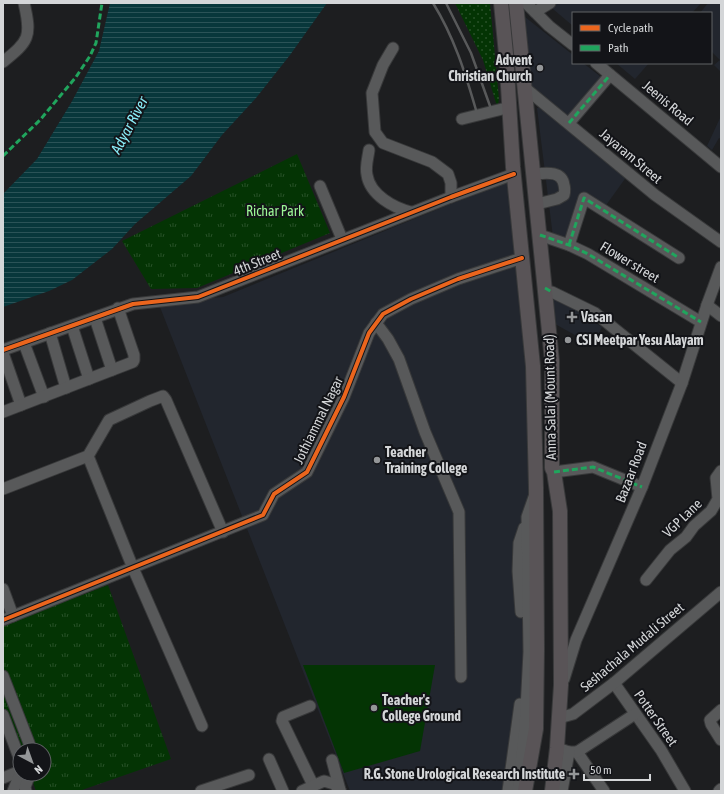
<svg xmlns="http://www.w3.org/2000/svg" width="724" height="794" font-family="'Asap Condensed',sans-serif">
<defs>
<pattern id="grass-dots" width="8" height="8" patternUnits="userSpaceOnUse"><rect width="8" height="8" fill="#043404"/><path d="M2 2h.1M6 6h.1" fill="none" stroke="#285128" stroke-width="1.8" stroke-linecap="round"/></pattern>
<pattern id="park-tufts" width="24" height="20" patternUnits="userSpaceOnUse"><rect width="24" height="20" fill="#043404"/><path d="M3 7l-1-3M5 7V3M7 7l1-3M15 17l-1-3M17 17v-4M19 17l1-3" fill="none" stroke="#285128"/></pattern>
<pattern id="water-rules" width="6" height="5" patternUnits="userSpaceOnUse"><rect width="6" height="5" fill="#08373b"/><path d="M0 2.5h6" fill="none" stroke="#2b5357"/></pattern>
</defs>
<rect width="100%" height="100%" fill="#1d1e20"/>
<g fill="#22262e">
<path d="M546,3h155l-9,10h-119v13z"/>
<path d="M708,3h13v69l-7,-7 6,-5 -9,-9v-38h-11z"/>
<path d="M525,17l48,38v8h10l22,17 -34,39 -44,-33z"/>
<path d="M616,63h33l-14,16z"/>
<path d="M542,107l85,69 -23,32 -23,-14 -13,48 -15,-5 -16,-129z"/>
<path d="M721,116v23l-2,-1 -7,12 -5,-4z"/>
<path d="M512,179l10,79 15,258 -10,141 -17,134h-160l-192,-489 65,-5z"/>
<path d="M550,293l41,21 -2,5 13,8 -9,18 -38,-21z"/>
</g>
<path fill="url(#grass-dots)" d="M455,3h35l9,96 -1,6 -2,-2 -13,-43z"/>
<g fill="url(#park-tufts)">
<path d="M297,154l33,79 -133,55 -46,1 -29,-48z"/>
<path d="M108,585l63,174 -92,32h-43l-6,-17h14v-24h-24l-17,-44v-81z"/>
</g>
<path fill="#043404" d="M303,665h132l-15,86 -76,22z"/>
<path fill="url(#water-rules)" d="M110,3h217l-37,52 -34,43 -34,37 -31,41 -56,48 -23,25 -40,31 -23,11 -46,16v-113l34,-35 34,-56 28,-52z"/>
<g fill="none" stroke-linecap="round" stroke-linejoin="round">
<defs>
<g id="minor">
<path d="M526,3l23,23 24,19"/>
<path d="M535,12l15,-9"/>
<path d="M393,48l-10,17 -11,28 3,39 8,11 49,19 16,12 3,9v14"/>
<path d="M3,62c26,-21 29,-25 21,-59"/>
<path d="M596,63l125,104"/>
<path d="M525,88l130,107 66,47"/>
<path d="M462,119l48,-12"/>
<path d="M569,123l41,-48"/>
<path d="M369,150c-1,8 -4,17 -2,25 3,20 27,33 44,37"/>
<path d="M534,174c11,-1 28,-4 30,11 1,3 1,6 0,10l-7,4 -20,5"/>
<path d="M320,186l22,53"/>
<path d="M540,235l29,10 19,9 113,68"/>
<path d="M569,245l15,-47 95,60"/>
<path d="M552,292l43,21 87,70"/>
<path d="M707,305l14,11"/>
<path d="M95,318l17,52"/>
<path d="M376,323l12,16 11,20 26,73 34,80 2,165"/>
<path d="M72,326l17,53"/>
<path d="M50,333l16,55"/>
<path d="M24,343l20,54"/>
<path d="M3,350l130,-46 65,-7 253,-100 63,-23"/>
<path d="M3,353l18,52"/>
<path d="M3,412l130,-50 1,-2v-5l-16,-47"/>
<path d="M88,456l45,112 69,158"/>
<path d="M554,472l39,-5 49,20"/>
<path d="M3,489l85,-33 21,-36 41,-19 13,-5 3,4 57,132"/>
<path d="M646,580l24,-30 16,-13 8,-11 17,-15 7,-12 -2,-21 5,-7"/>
<path d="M3,589l10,27"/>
<path d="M521,612l-3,-41 1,-28 5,-15"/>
<path d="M3,620l260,-105 11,-21 33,-22 37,-75 25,-64 14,-19 28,-15 47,-20 64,-21"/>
<path d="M3,676l26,67 2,7"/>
<path d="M564,679l12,-39 66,-153 40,-104 25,-78 14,-38"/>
<path d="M614,683l47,67 24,41"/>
<path d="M310,706l-27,11 -1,4 31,64"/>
<path d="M721,710l-11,10 1,4 10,16"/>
<path d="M3,715l17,45"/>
<path d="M559,718l14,-4 41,-31 107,-91"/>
<path d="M557,748l12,4h8l27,39"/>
<path d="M577,752l58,-38"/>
<path d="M269,759l14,32"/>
<path d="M332,760l8,30"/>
<path d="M3,778l17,-7"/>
<path d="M13,791l7,-17"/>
<path d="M26,791l-1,-4 5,-13"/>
<path d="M201,791l48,-16"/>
<path d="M302,791l22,-10 10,3 6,6"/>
<path d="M508,791l12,-87"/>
<path d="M518,791l7,-63 4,-76 -2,-135 7,-20"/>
<path d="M562,791l7,-39"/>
<path d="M719,791l2,-2"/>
</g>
<g id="major">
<path d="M501,3l5,51 7,113 20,199 3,122 1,161 -1,80 -11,62"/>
<path d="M516,3l36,358v107l2,4 6,39 1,174 -4,63 -5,43"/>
</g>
</defs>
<use href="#minor" stroke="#38393a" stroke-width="13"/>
<use href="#major" stroke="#38393a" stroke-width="16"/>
<use href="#minor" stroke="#58595a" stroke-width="11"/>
<use href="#major" stroke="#595457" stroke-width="14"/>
<g stroke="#58595a" stroke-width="2.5">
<path d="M433,3c21,34 32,69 43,107"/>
<path d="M446,3l25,50 19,53"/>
</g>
<g stroke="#20a55d" stroke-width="3" stroke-dasharray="6 3" stroke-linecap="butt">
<path d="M569,123l41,-48"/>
<path d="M3,156l37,-36 36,-43 14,-21 6,-13 6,-40"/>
<path d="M540,235l29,10 19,9 113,68"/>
<path d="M569,245l15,-47 95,60"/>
<path d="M545,288l7,4"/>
<path d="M554,472l39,-5 49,20"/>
</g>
<defs>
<g id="cycleway">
<path d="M3,350l130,-46 65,-7 253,-100 63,-23"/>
<path d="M3,620l260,-105 11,-21 33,-22 37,-75 25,-64 14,-19 28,-15 47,-20 64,-21"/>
</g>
</defs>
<use href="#cycleway" stroke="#131418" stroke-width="6"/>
<use href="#cycleway" stroke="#eb651d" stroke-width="4"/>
</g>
<g fill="#949698" stroke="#131418" stroke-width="1.5">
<circle cx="540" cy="68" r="4"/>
<path d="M570 311h4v4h4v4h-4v4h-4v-4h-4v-4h4z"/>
<circle cx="568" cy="340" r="4"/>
<circle cx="377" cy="460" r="4"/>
<circle cx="374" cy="708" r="4"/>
<path d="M572 768h4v4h4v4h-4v4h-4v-4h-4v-4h4z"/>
</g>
<g text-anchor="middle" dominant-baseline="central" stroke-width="4" stroke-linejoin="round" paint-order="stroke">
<g font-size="14" font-weight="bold" fill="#d4d6d8" stroke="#131418" text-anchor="start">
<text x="532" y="60" text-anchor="end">Advent<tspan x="532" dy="16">Christian Church</tspan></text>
<text x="581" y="317">Vasan</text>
<text x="576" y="340">CSI Meetpar Yesu Alayam</text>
<text x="385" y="452">Teacher<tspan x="385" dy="16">Training College</tspan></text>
<text x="382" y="700">Teacher's<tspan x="382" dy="16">College Ground</tspan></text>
<text x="565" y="774" text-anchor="end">R.G. Stone Urological Research Institute</text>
</g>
<g font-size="14" fill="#d4d6d8" stroke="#131418">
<text transform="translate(668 103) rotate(40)">Jeenis Road</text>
<text transform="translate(631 156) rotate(40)">Jayaram Street</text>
<text transform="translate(257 262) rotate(-22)">4th Street</text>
<text transform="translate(630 262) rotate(31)">Flower street</text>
<text transform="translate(550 397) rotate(-91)">Anna Salai (Mount Road)</text>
<text transform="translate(318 420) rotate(-64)">Jothiammal Nagar</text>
<text transform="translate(631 472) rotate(-69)">Bazaar Road</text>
<text transform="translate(682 518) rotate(-44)">VGP Lane</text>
<text transform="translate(632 647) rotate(-40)">Seshachala Mudali Street</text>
<text transform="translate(656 718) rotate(55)">Potter Street</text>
</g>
<g font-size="14" fill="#9cf796" stroke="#131418">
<text x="275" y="211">Richar Park</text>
</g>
<g font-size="15" font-style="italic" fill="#8aedf8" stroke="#131418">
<text transform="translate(129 125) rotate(-62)">Adyar River</text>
</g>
</g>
<rect width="724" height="794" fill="none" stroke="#d4d6d8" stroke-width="8"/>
<rect x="572" y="12" width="140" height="52" fill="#131418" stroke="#606265"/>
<rect x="580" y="25" width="20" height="6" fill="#eb651d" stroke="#606265"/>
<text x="608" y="32" font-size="12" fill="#d4d6d8">Cycle path</text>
<rect x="580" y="45" width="20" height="6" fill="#20a55d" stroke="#606265"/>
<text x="608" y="52" font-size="12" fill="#d4d6d8">Path</text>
<g transform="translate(32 762) rotate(139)"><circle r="19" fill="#131418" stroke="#606265"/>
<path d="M0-3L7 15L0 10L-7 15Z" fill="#949698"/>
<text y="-6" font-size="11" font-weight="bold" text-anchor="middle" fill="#d4d6d8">N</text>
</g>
<path d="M584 774v6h66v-6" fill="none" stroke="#d4d6d8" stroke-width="2"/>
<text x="590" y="774" font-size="12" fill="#d4d6d8" stroke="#131418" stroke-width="3" paint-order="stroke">50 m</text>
</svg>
